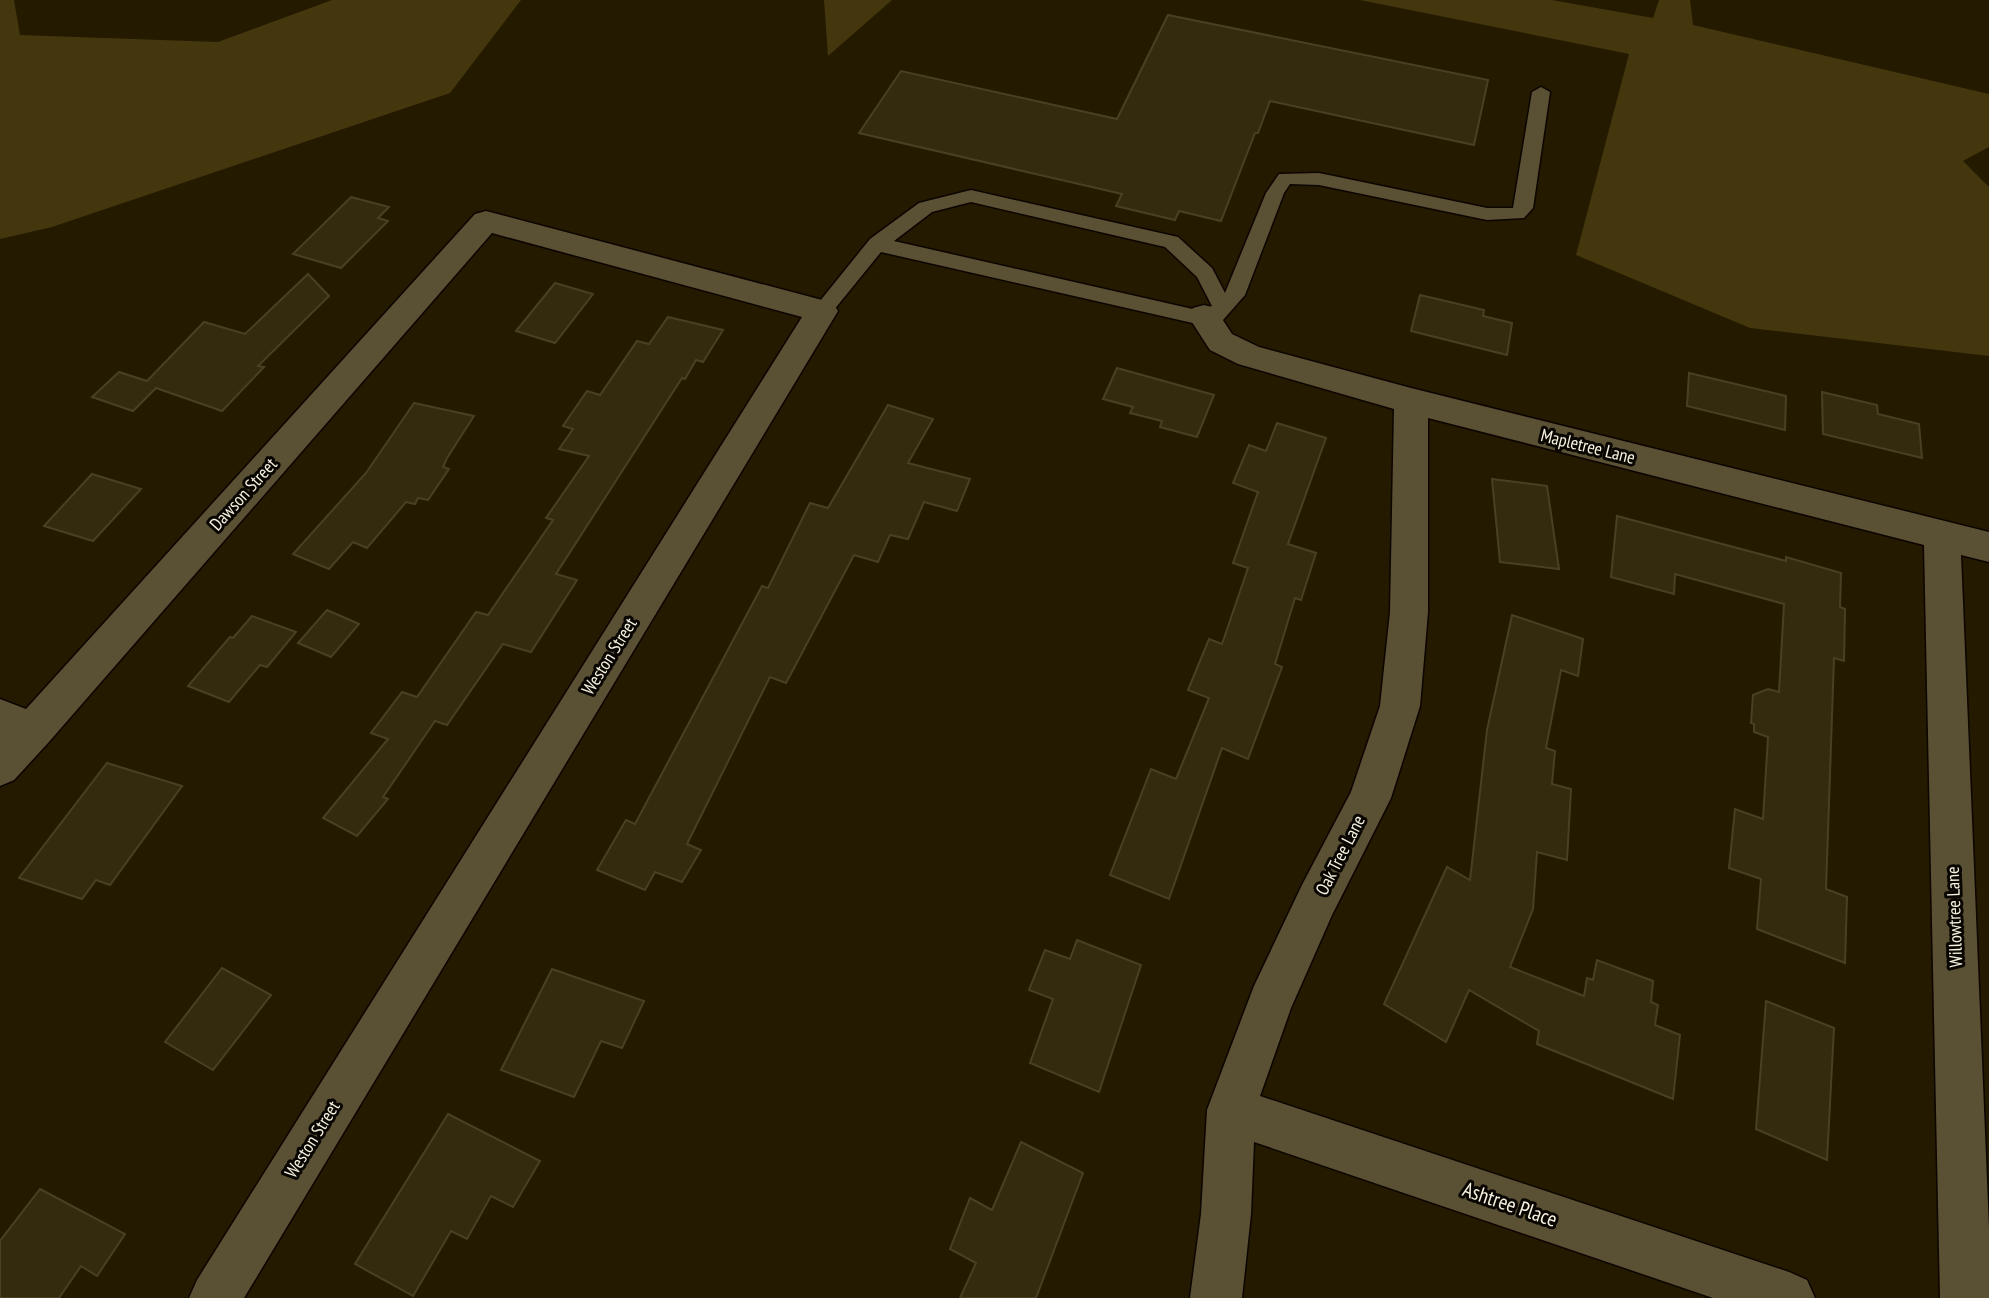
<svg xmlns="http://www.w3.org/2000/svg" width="1989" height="1298" font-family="'PT Sans Narrow',sans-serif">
<rect width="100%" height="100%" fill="#231a00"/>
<g fill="#44370d">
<path d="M0,0h14l6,35 198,7 114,-42h189l-71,93 -398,134 -52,12z"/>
<path d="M824,0h68l-64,56z"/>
<path d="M1360,0h192l101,18 6,-18h31l3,25 296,69v53l-26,14 26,26v169l-239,-28 -174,-73 53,-201z"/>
</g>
<g fill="#342b0f" stroke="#494024" stroke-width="2">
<path d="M1168,15l320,65 -14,65 -204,-44 -12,32h-3l-34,88 -42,-10 -4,9 -59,-14 6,-12 -263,-61 42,-62 216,48z"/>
<path d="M351,197l38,10 -11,11 10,3 -47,47 -48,-14z"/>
<path d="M308,274l21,22 -71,70 6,1 -42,44 -66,-23 -23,23 -41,-14 27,-25 28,9 57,-59 41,12z"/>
<path d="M555,283l38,11 -38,49 -39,-12z"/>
<path d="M1420,295l64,15 -1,6 29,7 -5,32 -96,-24z"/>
<path d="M668,317l55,13 -20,32 -7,-2 -11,19 -3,-1 -126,196 21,6 -46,72 -28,-8 -56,81 -12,-4 -52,76 5,2 -31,37 -34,-18 65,-79 -17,-6 31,-41 15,5 59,-85 12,3 65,-95 -7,-2 43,-62 -30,-7 14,-20 -10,-3 24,-35 13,4 37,-54 12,3z"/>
<path d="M1117,368l97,27 -17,42 -37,-10 2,-6 -32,-8 3,-6 -30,-8z"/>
<path d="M1689,373l97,23 -1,34 -98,-24z"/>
<path d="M1822,392l55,13 1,9 41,10 3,34 -99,-24z"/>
<path d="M414,403l60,13 -27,42 -4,9 6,2 -21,31 -10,-2 -3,6 -9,-2 -39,46 -14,-6 -24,27 -36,-15 73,-81z"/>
<path d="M888,405l45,14 -25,44 62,16 -13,32 -33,-9 -16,37 -18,-4 -12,27 -24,-7 -68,128 -16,-6 -83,167 14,6 -19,32 -27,-10 -10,18 -48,-20 29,-50 9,4 127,-238 6,2 42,-85 18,5z"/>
<path d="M1277,423l49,15 -38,106 28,9 -15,47 -6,-2 -20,66 7,3 -34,92 -26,-11 -53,151 -59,-24 41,-106 25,10 33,-81 -21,-8 21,-51 13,5 26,-76 -15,-5 25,-71 -25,-9 16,-38 17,6z"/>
<path d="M92,474l49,15 -48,52 -49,-15z"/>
<path d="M1492,479l55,7 12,83 -59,-7z"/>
<path d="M1617,516l169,45v-4l55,16 -1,34 5,2 -1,52 -10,-3 -8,231 21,8 -2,66 -88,-34 4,-50 -32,-11 6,-59 28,10 5,-82 -14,-5v-8l-3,-1 2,-28 15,-6 11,3 5,-88 -109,-30 -1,20 -63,-17z"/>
<path d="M327,610l32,14 -28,33 -33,-14z"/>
<path d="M1512,615l71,24 -5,37 -17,-6 -15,78 9,3 -3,33 19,5 -4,71 -30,-8 -4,57 -23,58 74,29 3,-18 6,2 4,-20 56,21 -2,21 7,3 -3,20 25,10 -7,64 -136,-55 2,-13 -70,-41 -23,52 -62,-38 63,-137 23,13 17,-150z"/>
<path d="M252,616l44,16 -29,35 -7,-2 -31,37 -41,-16 42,-49 3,1z"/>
<path d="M107,763l75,23 -72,99 -14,-5 -14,19 -63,-21z"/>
<path d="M1077,940l64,25 -42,127 -69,-29 23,-64 -24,-9 16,-40 25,9z"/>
<path d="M222,968l49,27 -58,75 -48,-28z"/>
<path d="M552,969l92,32 -22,47 -21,-7 -27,56 -73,-27z"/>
<path d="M1766,1001l68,27 -7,132 -71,-31z"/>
<path d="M448,1114l92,47 -27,46 -22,-11 -24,43 -16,-8 -38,65 -58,-32z"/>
<path d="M1021,1142l62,31 -47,125h-76l16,-35 -26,-14 20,-51 22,12z"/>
<path d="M40,1189l85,45 -28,42 -16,-10 -22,32h-59v-57z"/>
</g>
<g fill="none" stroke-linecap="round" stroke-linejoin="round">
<defs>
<path id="lane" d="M1541,87l9,5 -17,116 -9,10 -37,2 -168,-35 -29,-1 -6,9 -39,102 -22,25 -26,4 -316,-72 -52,64h-14l-3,-5 58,-72 49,-36 52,-13 207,47 34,31 13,25 41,-100 13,-19 40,-1 168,35h26l19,-116zM971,202l194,45 32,30 15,29 -15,4 -303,-69 38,-29z"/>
<g id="street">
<path d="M486,211l336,89 11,3 5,8 -594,987h-55l8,-18 605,-963 -310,-84 -444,510 -34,37 -14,6v-87l26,10 449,-495z"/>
<path d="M1204,305l11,3 17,26 27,13 152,41 578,144v30l-28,-7 28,673v70h-49l-16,-753 -496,-127v194l-8,94 -29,92 -59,117 -41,93 -31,88 529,176 18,8 8,18h-102l-459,-156 -3,72 -9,84h-52l11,-84 6,-104 47,-124 48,-101 49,-93 29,-86 10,-94 4,-203 -156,-45 -28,-14 -22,-34 5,-8z"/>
</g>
</defs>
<use href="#lane" stroke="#0c0500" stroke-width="3"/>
<use href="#street" stroke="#0c0500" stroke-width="3"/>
<use href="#lane" fill="#5a5034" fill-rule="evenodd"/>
<use href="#street" fill="#5a5034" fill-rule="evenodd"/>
</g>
<g text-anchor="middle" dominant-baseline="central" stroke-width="6" stroke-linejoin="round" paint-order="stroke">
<g font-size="18" fill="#f7f2e1" stroke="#090601">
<text transform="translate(1588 446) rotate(14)">Mapletree Lane</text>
<text transform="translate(243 494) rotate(-48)">Dawson Street</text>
<text transform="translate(609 656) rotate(-58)">Weston Street</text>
<text transform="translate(1340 855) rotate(-63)">Oak Tree Lane</text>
<text transform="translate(1954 917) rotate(-92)">Willowtree Lane</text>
<text transform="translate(312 1139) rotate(-58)">Weston Street</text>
</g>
<g font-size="21" fill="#f7f2e1" stroke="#090601">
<text transform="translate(1510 1204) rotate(19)">Ashtree Place</text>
</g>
</g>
</svg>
